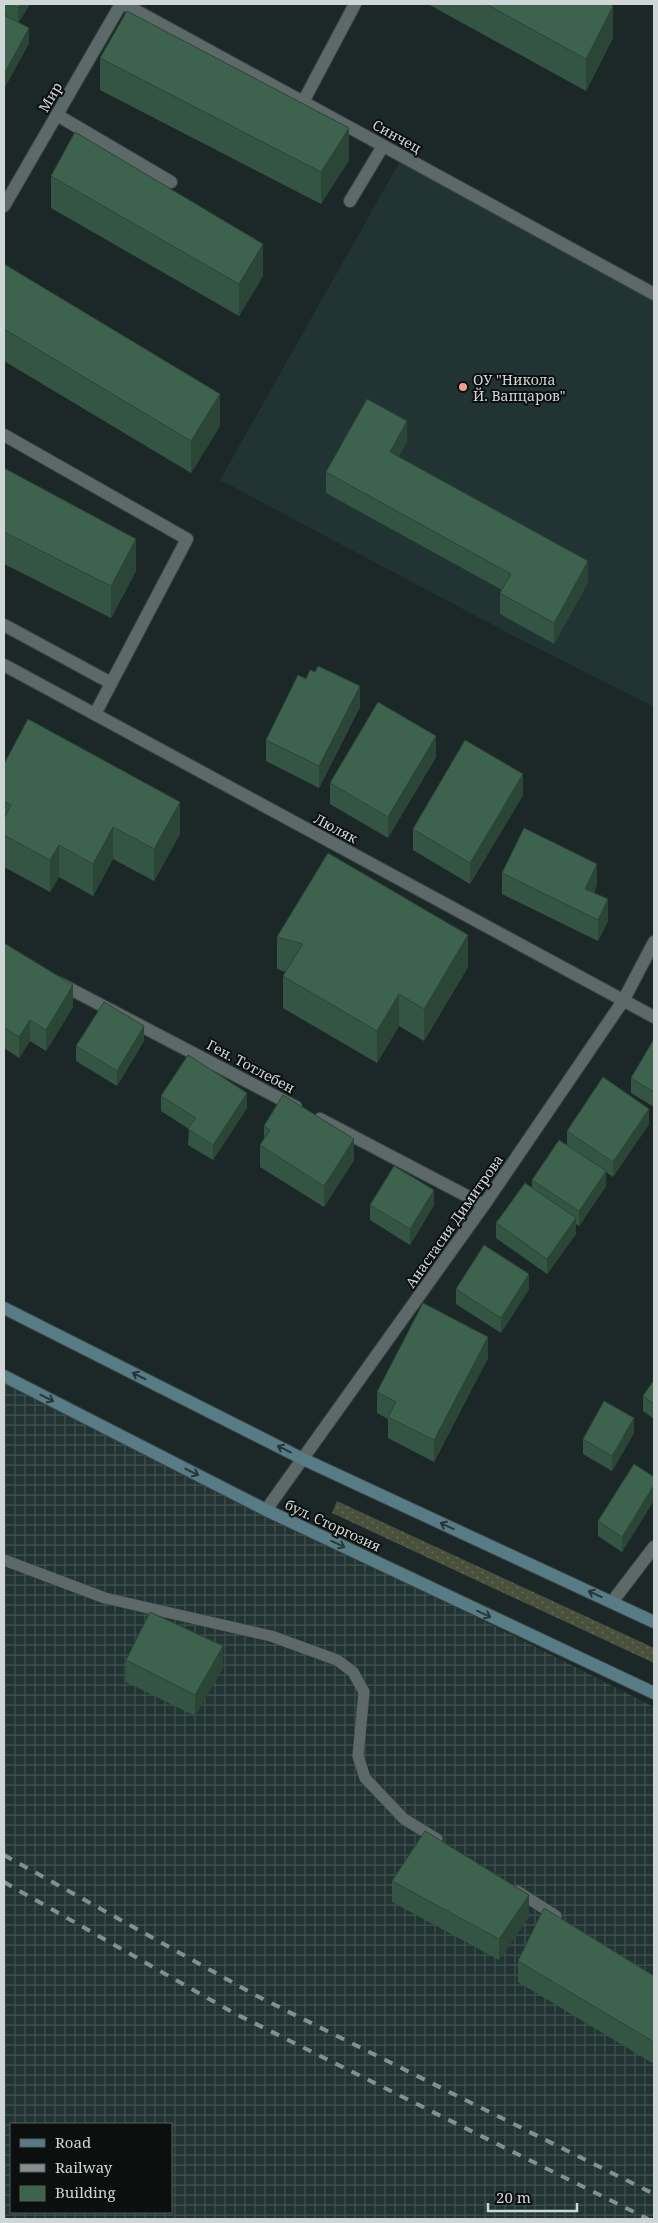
<svg xmlns="http://www.w3.org/2000/svg" width="658" height="2223" font-family="'Noto Serif',serif">
<defs>
<pattern id="industrial-grid" width="8" height="8" patternUnits="userSpaceOnUse" patternTransform="scale(1.25)"><rect width="8" height="8" fill="#213433"/><path d="M0 4h8M4 0v8" fill="none" stroke="#405150"/></pattern>
<pattern id="grass-dots" width="8" height="8" patternUnits="userSpaceOnUse" patternTransform="scale(1.25)"><rect width="8" height="8" fill="#49513c"/><path d="M2 2h.1M6 6h.1" fill="none" stroke="#626957" stroke-width="1.8" stroke-linecap="round"/></pattern>
</defs>
<rect width="100%" height="100%" fill="#1c2828"/>
<path fill="#213433" d="M403,156l251,138v413l-142,-72 -292,-155z"/>
<path fill="url(#industrial-grid)" fill-rule="evenodd" d="M4,1372l262,138 388,197v512h-650zM11,2124h160v88h-160z"/>
<path fill="url(#grass-dots)" d="M337,1501l317,147v15l-322,-150z"/>
<g fill="none" stroke-linecap="round" stroke-linejoin="round">
<defs>
<g id="service">
<path d="M4,1560l101,38 166,38 66,24 16,12 11,20 -6,64 7,22 39,41 33,20"/>
<path d="M517,1891l39,25"/>
</g>
<g id="minor">
<path d="M124,4l530,290"/>
<path d="M303,102l52,-98"/>
<path d="M57,115l114,67"/>
<path d="M350,201l33,-55"/>
<path d="M4,206l117,-202"/>
<path d="M4,435l183,104 -92,175"/>
<path d="M4,625l107,58"/>
<path d="M4,665l650,352"/>
<path d="M59,983l237,124"/>
<path d="M320,1119l164,86"/>
<path d="M266,1510l218,-305 139,-204 31,-59"/>
<path d="M612,1602l42,-55"/>
</g>
<g id="secondary">
<path d="M4,1308l299,151 351,163"/>
<path d="M4,1376l262,134 388,183"/>
</g>
</defs>
<use href="#service" stroke="#3a4443" stroke-width="12"/>
<use href="#minor" stroke="#3a4443" stroke-width="14"/>
<use href="#secondary" stroke="#3a4443" stroke-width="14"/>
<use href="#service" stroke="#5c6968" stroke-width="11"/>
<use href="#minor" stroke="#5c6968" stroke-width="12"/>
<use href="#secondary" stroke="#587c86" stroke-width="12"/>
<g stroke="#868f8f" stroke-width="4" stroke-dasharray="9 9" stroke-linecap="butt">
<path d="M4,1855l253,141 397,198"/>
<path d="M4,1882l228,130 416,207"/>
</g>
</g>
<g fill="#345543">
<path d="M4,4h26l-12,19 11,20 -24,44 -1,-1v-71l12,7 -12,-8z"/>
<path d="M428,4h181l4,34 -27,53z"/>
<path d="M100,58l249,102 -28,44 -221,-114z"/>
<path d="M51,176l212,100 -24,40 -188,-108z"/>
<path d="M4,264l216,162 -29,47 -187,-112z"/>
<path d="M407,442l-9,15 190,125 -34,62 -54,-30v-21l2,-3 -176,-97v-21z"/>
<path d="M4,468l132,103 -25,47 -107,-54z"/>
<path d="M306,679l54,28 -41,81 -53,-27v-21z"/>
<path d="M436,757l-48,81 -58,-34v-21z"/>
<path d="M4,764l176,70 -26,47 -41,-22 -20,37 -34,-19 -9,15 -46,-25z"/>
<path d="M523,795l-53,89 -57,-34v-21z"/>
<path d="M502,873l95,12 -3,8 14,28 -10,20 -96,-47z"/>
<path d="M277,937l191,30 -44,74 -25,-15 -22,37 -94,-55v-32l3,-4 -9,-3z"/>
<path d="M4,943l69,64 -27,44 -16,-10 -11,17 -15,-10z"/>
<path d="M654,1039v68l-23,-14v-15z"/>
<path d="M144,1041l-27,45 -41,-25v-15z"/>
<path d="M161,1096l86,12 -34,52 -25,-15 1,-16 -28,-18z"/>
<path d="M649,1124l-36,53 -7,-5v14l-27,40 -3,-2v10l-29,40 -51,-36v-15l36,-36v-7l35,-35v-14z"/>
<path d="M264,1126l90,34 -30,47 -64,-40v-22l4,-5z"/>
<path d="M370,1205h64l-24,40 -40,-25z"/>
<path d="M456,1289h73l-28,44 -45,-29z"/>
<path d="M488,1358l-54,104 -46,-24v-19l-11,-6v-21z"/>
<path d="M654,1380v39l-11,-8v-15z"/>
<path d="M634,1433l-22,38 -29,-17v-15z"/>
<path d="M654,1477v23l-32,52 -24,-16v-15z"/>
<path d="M126,1660l97,8 -28,48 -69,-34z"/>
<path d="M392,1881l137,36 -30,43 -107,-58z"/>
<path d="M518,1961l136,15v88l-136,-82z"/>
</g>
<g fill="#2b4537">
<path d="M21,4h9l-12,19v-15z"/>
<path d="M613,6v32l-27,53v-32z"/>
<path d="M29,28v15l-24,44v-15z"/>
<path d="M349,128v32l-28,44v-32z"/>
<path d="M263,244v32l-24,40v-32z"/>
<path d="M220,394v32l-29,47v-32z"/>
<path d="M407,421v21l-17,31v-21z"/>
<path d="M136,539v32l-25,47v-32z"/>
<path d="M588,561v21l-34,62v-21z"/>
<path d="M360,686v21l-41,81v-22z"/>
<path d="M436,736v21l-48,81v-21z"/>
<path d="M523,774v21l-53,89v-21z"/>
<path d="M180,802v32l-26,47v-32z"/>
<path d="M113,827v32l-20,37v-32z"/>
<path d="M59,845v32l-9,15v-32z"/>
<path d="M597,864v21l-12,25v-21z"/>
<path d="M608,899v22l-10,20v-21z"/>
<path d="M468,935v32l-44,74v-32z"/>
<path d="M73,985v22l-27,44v-21z"/>
<path d="M399,994v32l-22,37v-32z"/>
<path d="M30,1020v21l-11,17v-21z"/>
<path d="M144,1026v15l-27,45v-15z"/>
<path d="M247,1093v15l-34,52v-15z"/>
<path d="M649,1109v15l-36,53v-15z"/>
<path d="M354,1139v21l-30,47v-21z"/>
<path d="M606,1171v15l-27,40v-15z"/>
<path d="M434,1190v15l-24,40v-16z"/>
<path d="M576,1218v16l-29,40v-15z"/>
<path d="M529,1274v15l-28,44v-15z"/>
<path d="M488,1337v21l-54,104v-22z"/>
<path d="M634,1418v15l-22,38v-15z"/>
<path d="M654,1485v15l-32,52v-15z"/>
<path d="M223,1646v22l-28,48v-21z"/>
<path d="M529,1895v22l-30,43v-21z"/>
</g>
<g fill="#3d634e" stroke="#2b4537">
<path d="M12,4h9l-3,4z"/>
<path d="M486,4h123l4,2 -27,53z"/>
<path d="M127,11l222,117 -28,44 -221,-114z"/>
<path d="M4,15l25,13 -24,44 -1,-1z"/>
<path d="M75,132l188,112 -24,40 -188,-108z"/>
<path d="M4,264l216,130 -29,47 -187,-112z"/>
<path d="M367,399l40,22 -17,31 198,109 -34,62 -54,-30 11,-19 -185,-102z"/>
<path d="M4,468l132,71 -25,47 -107,-54z"/>
<path d="M318,666l42,20 -41,80 -53,-26 32,-65 8,4 4,-9 5,2z"/>
<path d="M378,702l58,34 -48,81 -58,-34z"/>
<path d="M28,719l152,83 -26,47 -41,-22 -20,37 -34,-19 -9,15 -46,-25v-16l7,-14 -7,-4v-37z"/>
<path d="M465,740l58,34 -53,89 -57,-34z"/>
<path d="M524,828l73,36 -12,25 23,10 -10,21 -96,-47z"/>
<path d="M328,853l140,82 -44,74 -25,-15 -22,37 -94,-55 20,-32 -26,-7z"/>
<path d="M4,943l69,42 -27,45 -16,-10 -11,17 -15,-10z"/>
<path d="M104,1002l40,24 -27,45 -41,-25z"/>
<path d="M654,1039v53l-23,-14z"/>
<path d="M188,1055l59,38 -34,52 -25,-16 8,-11 -35,-22z"/>
<path d="M603,1077l46,32 -36,53 -46,-31z"/>
<path d="M283,1095l71,44 -30,47 -64,-41 10,-15 -6,-4z"/>
<path d="M559,1140l47,31 -27,40 -47,-31z"/>
<path d="M394,1166l40,24 -24,39 -40,-24z"/>
<path d="M525,1183l51,35 -29,41 -51,-36z"/>
<path d="M484,1245l45,29 -28,44 -45,-29z"/>
<path d="M423,1303l65,34 -54,103 -46,-23 8,-15 -19,-10z"/>
<path d="M654,1380v24l-11,-8z"/>
<path d="M604,1401l30,17 -22,38 -29,-17z"/>
<path d="M634,1464l20,13v8l-32,52 -24,-16z"/>
<path d="M150,1612l73,34 -28,49 -69,-35z"/>
<path d="M425,1831l104,64 -30,44 -107,-58z"/>
<path d="M544,1908l110,68v66l-136,-81z"/>
</g>
<defs><path id="oneway-shaft" d="M-6 0H5M1.5-3L5.5 0L1.5 3" fill="none" stroke-width="1.6" stroke-linecap="round" stroke-linejoin="round" transform="scale(1.25)"/></defs>
<g stroke="#263639">
<use href="#oneway-shaft" transform="translate(139 1376) rotate(-153)"/>
<use href="#oneway-shaft" transform="translate(47 1398) rotate(27)"/>
<use href="#oneway-shaft" transform="translate(284 1449) rotate(-153)"/>
<use href="#oneway-shaft" transform="translate(192 1472) rotate(27)"/>
<use href="#oneway-shaft" transform="translate(447 1526) rotate(-155)"/>
<use href="#oneway-shaft" transform="translate(338 1544) rotate(25)"/>
<use href="#oneway-shaft" transform="translate(595 1594) rotate(-155)"/>
<use href="#oneway-shaft" transform="translate(484 1614) rotate(25)"/>
</g>
<circle fill="#f59b97" stroke="#0b100f" stroke-width="2" cx="463" cy="387" r="5"/>
<g text-anchor="middle" dominant-baseline="central" stroke-width="4" stroke-linejoin="round" paint-order="stroke">
<g font-size="14" fill="#cfd6d6" stroke="#0b100f">
<text transform="translate(50 97) rotate(-60)">Мир</text>
<text transform="translate(397 136) rotate(29)">Синчец</text>
<text transform="translate(336 828) rotate(28)">Люляк</text>
<text transform="translate(251 1066) rotate(28)">Ген. Тотлебен</text>
<text transform="translate(454 1221) rotate(-55)">Анастасия Димитрова</text>
<text transform="translate(333 1525) rotate(25)">бул. Сторгозия</text>
</g>
<g font-size="14" fill="#cfd6d6" stroke="#0b100f" text-anchor="start">
<text x="473" y="379">ОУ "Никола<tspan x="473" dy="16">Й. Вапцаров"</tspan></text>
</g>
</g>
<rect width="658" height="2223" fill="none" stroke="#cfd6d6" stroke-width="10"/>
<rect x="10" y="2123" width="162" height="90" fill="#0b100f" stroke="#595f5f"/>
<rect x="20" y="2139" width="25" height="8" fill="#587c86" stroke="#595f5f"/>
<text x="55" y="2148" font-size="15" fill="#cfd6d6">Road</text>
<rect x="20" y="2164" width="25" height="8" fill="#868f8f" stroke="#595f5f"/>
<text x="55" y="2173" font-size="15" fill="#cfd6d6">Railway</text>
<rect x="20" y="2186" width="25" height="15" fill="#3d634e" stroke="#595f5f"/>
<text x="55" y="2198" font-size="15" fill="#cfd6d6">Building</text>
<path d="M488 2203v8h89v-8" fill="none" stroke="#cfd6d6" stroke-width="2.5"/>
<text x="496" y="2203" font-size="15" fill="#cfd6d6" stroke="#0b100f" stroke-width="4" paint-order="stroke">20 m</text>
</svg>
